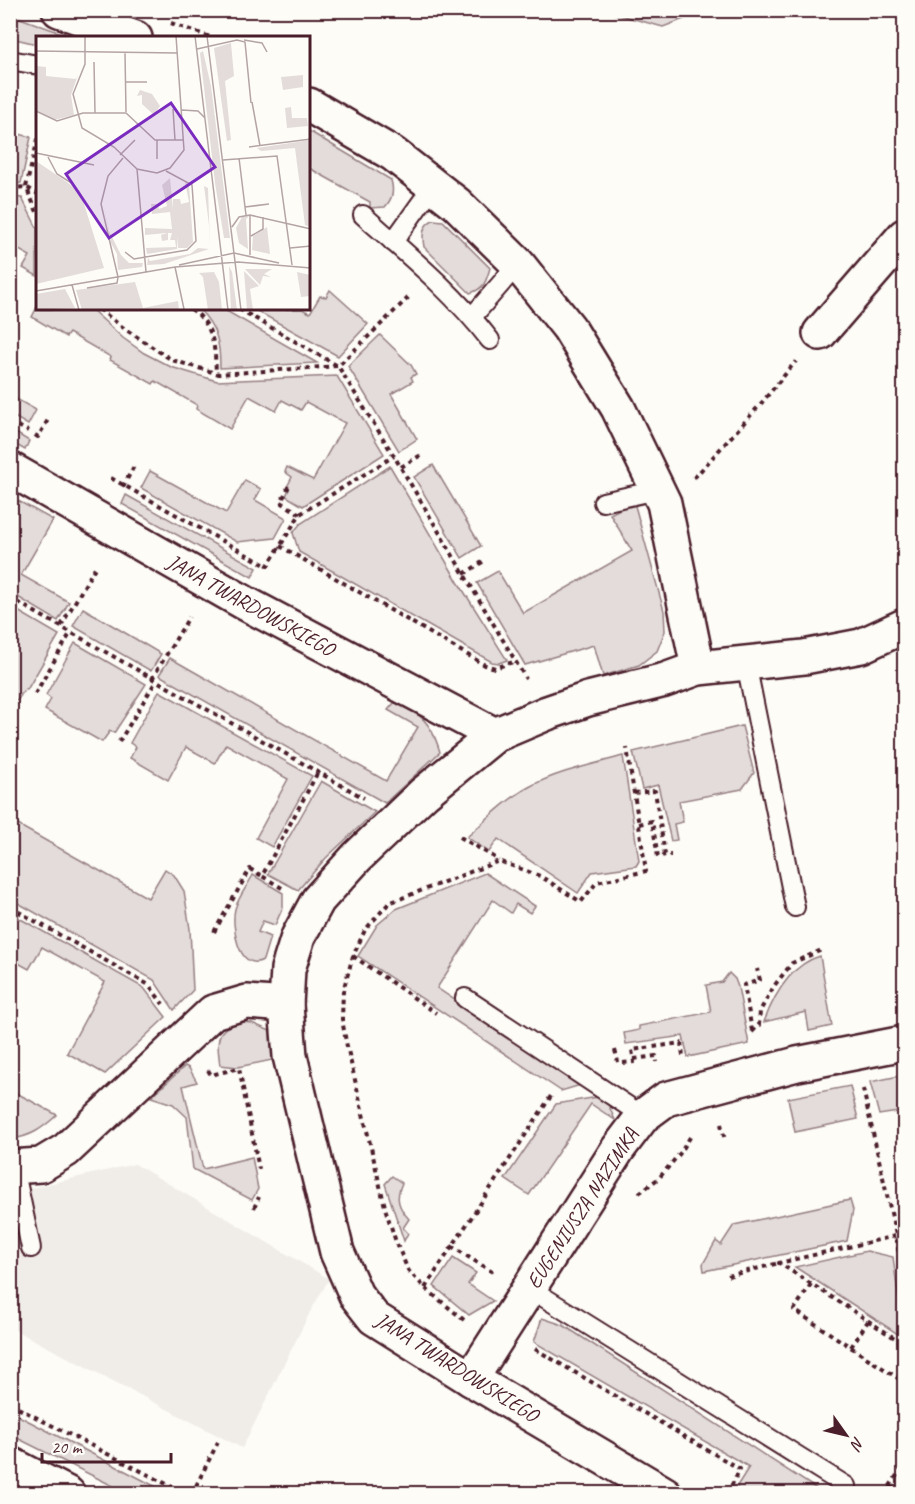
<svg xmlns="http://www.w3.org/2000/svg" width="915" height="1504" font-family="Caveat,sans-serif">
<rect width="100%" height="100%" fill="#fdfcf7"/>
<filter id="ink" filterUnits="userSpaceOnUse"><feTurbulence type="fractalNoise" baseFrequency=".0167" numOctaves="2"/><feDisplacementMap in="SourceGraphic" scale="12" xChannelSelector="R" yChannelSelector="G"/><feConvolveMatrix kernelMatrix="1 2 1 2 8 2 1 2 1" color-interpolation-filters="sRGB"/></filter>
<g filter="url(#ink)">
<path fill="#f0ece8" d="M135,1164l194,115 -19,33 -68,136 -231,-120 -1,-135z"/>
<g fill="#e3dcda" stroke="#967e82" stroke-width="1.5">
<path d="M605,11l100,-1v1l-42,16z"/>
<path d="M10,15h2l60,22 -34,1 -1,6 -26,-6z"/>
<path d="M309,131l82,49c3,11 2,18 -6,27l-15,1v-6l-61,-34z"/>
<path d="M11,132l20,5 -10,46 -10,1z"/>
<path d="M11,197l11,1 15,30v48l-14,-8 7,-12 -18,-10 5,-8 -6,-4z"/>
<path d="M433,220l10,1 47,47c-4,14 -6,21 -20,25l-46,-46c-2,-11 -2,-22 9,-27z"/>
<path d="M330,290l38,34 -30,32 -83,-46 47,-1 8,4 10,-17 6,1z"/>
<path d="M37,307l1,2h53l32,29 21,15 27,14 46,14 120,-5 47,78 -81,52 -17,-10 3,-7 -2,-2 5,-10 -7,-5 2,-5 26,13 32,-57 -39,-21 -5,8 -19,-10 -6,11 -27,-15 -19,33 -34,-20 1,-4 -42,-24 -2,3 -43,-24 1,-3 -42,-24 -3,4 -34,-20z"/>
<path d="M199,309h24l94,54 -97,5c0,-26 -3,-40 -21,-59z"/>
<path d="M380,335l31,30 5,9 -5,3 2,4 -22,13 26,45 -18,12 -51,-85z"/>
<path d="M11,396l25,14 -8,15 -17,-10z"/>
<path d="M11,430l18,11 -4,9 -14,-8z"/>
<path d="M433,465l48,81 -19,12 -48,-81z"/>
<path d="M390,466l68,116 49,78 -8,3 -7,-1 -193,-110 -6,-19 7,-9z"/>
<path d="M150,471l76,42 19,-33 16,9 -6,11 31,18 -11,20 -38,4 -96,-54z"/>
<path d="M126,495l131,73 -5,9 -130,-73z"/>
<path d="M11,497l42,23 -32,55 48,27 -11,19 -47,-28z"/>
<path d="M634,502l30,109 1,20 -8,20 -18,14 -36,11 -9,-31 -69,20 -48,-82 21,-12 25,42 109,-62 -22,-37z"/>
<path d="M11,607l48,28 -32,55 -2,-1 -8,12 -6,-4z"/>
<path d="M83,608l78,46 -10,17 -78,-45z"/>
<path d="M75,643l71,41 -32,49 -4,-2 -8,11 -57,-32 6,-11 -5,-4z"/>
<path d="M170,658l216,123 32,-54 -30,-17 6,-7c7,0 9,2 14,5 19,10 26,24 32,44l-55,51 -226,-128z"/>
<path d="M159,691l153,85 -40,71 -16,-9 32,-59 -62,-35 -11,19 -29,-16 -18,33 -38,-22 6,-11 -6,-4z"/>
<path d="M742,726l12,47 -12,16 -63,12 4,21 -9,2 3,16 -6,1 -13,-56 -16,4 -9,-37z"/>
<path d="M623,756l16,105 -3,5 -44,6 -14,21 -80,-54 -9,13 -22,-15c19,-17 40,-38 62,-50 27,-15 65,-23 94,-31z"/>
<path d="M321,781l54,31 -49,46 -28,32 -30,-16z"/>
<path d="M11,821l137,77 17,-29 9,6 10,16 6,38 3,61 -19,20 -20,-30 -143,-81z"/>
<path d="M485,873l50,33 -5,7 -14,-9 -5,9 -18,-13 -56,88 144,97 -20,6 -203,-135 19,-31 19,-16z"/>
<path d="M253,875l30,18v14l-8,18 -12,-4 -5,11 12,5 -7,23c-25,13 -32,-36 -28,-51 3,-11 12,-23 18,-34z"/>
<path d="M10,913l134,75 22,29 -61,57 -38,-21 38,-71 -63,-35 -13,22 -18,-10z"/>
<path d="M820,956l12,70 -23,5 -3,-19 -42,10c10,-27 26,-57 56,-66z"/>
<path d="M729,973l6,6 3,8 11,57 -61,13 -5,-21 -57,8 -2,-11 15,-3v-4l72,-14 -5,-27 16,-3z"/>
<path d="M242,1022l10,1 18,8 2,29 -34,7 -18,-2c-3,-23 -6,-38 22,-43z"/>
<path d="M185,1066l4,2 8,14 -14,4 20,83 49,-12 6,32 -6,11 -59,-31 -6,-52 -14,-13 -22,-7z"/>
<path d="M904,1075v36l-25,4 -9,-33z"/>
<path d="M850,1086l8,33 -63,13 -7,-34z"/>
<path d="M11,1090l46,25c-15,14 -27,22 -46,24z"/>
<path d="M598,1097l10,7 7,16 -24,-16 -62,91 -24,-16 51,-75z"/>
<path d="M392,1176l10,7c-7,15 -4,24 7,36l-6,9 5,5 -4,8 -19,-57z"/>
<path d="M850,1200l3,10 -6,31 -143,30 -1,-7 13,-23 5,4 13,-20z"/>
<path d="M867,1251l26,6 11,81 -109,-71z"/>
<path d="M453,1258l23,15 -8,11 25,17 -24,14 -35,-29z"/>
<path d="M542,1318l21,7 260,168 -82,1 -3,-2 -1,-6 12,-19 -215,-125z"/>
<path d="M11,1412l157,81h-41l-116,-58z"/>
</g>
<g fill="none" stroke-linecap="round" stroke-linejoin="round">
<defs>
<g id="service">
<path d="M10,60l28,5"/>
<path d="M363,215c45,40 90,77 127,125"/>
<path d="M393,242l40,-56"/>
<path d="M472,317l46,-53"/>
<path d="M603,502l54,-12"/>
<path d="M746,663l49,244"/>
<path d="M465,998l178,118"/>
<path d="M14,1167l17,81"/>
<path d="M529,1288l317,198"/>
</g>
<g id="minor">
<path d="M59,10l76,28"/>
<path d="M309,105l84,49 64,50 61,60 51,64 49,80 46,95 34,165"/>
<path d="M820,333l84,-97"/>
<path d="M10,469l235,134 250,132"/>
<path d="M10,1167l31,-2 25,-15 147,-138 34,-10 39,3"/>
<path d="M471,1379l147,-230 25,-33 23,-17 131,-35 107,-21"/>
<path d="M665,1494l-194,-115 -97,-61 -18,-23 -19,-43 -47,-196 -4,-51 2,-36 10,-32 20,-37 39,-43 67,-64 71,-58 52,-22 41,-14 77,-19 33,-12 106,-11 57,-11 43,-20"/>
</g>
<path id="primary" d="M10,1464l58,30"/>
</defs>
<use href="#service" stroke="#4a1f2b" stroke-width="22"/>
<use href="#minor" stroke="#4a1f2b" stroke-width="38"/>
<use href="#primary" stroke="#4a1f2b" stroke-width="38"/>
<g stroke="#4a1f2b" stroke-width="4" stroke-dasharray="4.5 4.5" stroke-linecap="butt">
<path d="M171,23l42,15"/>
<path d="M38,139l-12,48 12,27"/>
<path d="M10,188l16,-1 12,7"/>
<path d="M99,309l26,20 47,31 47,14 119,-8 71,-69"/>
<path d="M191,309c23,15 24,39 25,64"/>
<path d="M239,309l99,57 56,90 132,223"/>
<path d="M10,422l18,9"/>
<path d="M35,435l3,2 11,-19"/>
<path d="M401,467l20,-12"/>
<path d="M111,478l156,88"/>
<path d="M694,478l65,-72 37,-45"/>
<path d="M123,487l11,-21"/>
<path d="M286,487l2,1 -7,14 19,12"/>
<path d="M280,546l205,119 10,3 21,-7"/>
<path d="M267,567l33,-53 94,-58"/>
<path d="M464,574l20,-13"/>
<path d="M10,598l354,200"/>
<path d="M61,626l36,-62"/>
<path d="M152,679l37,-62"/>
<path d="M35,694l36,-62"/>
<path d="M119,742l37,-61"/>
<path d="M634,793l21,-2 10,64h6"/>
<path d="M639,824l13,-3 6,36 7,-2"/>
<path d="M460,837l39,23"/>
<path d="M282,888l-20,-12 56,-104"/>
<path d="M10,907l139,78 14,19"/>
<path d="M214,932l36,-63 12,7"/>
<path d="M353,956l83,57"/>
<path d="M752,1031l-8,-46 16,-5 -3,-11"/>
<path d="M752,1032l7,-7 1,-14 14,-25 18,-23 32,-14"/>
<path d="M615,1050l3,12"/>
<path d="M634,1059l22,-3 1,6"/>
<path d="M623,1063l11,-1 -2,-12 49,-7 2,13"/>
<path d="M208,1070l3,5 28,-7 20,101"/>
<path d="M863,1089l33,146 8,50"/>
<path d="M721,1124l4,16"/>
<path d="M639,1193l20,-15 22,-26 11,-18"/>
<path d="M254,1208l5,-11"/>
<path d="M904,1234l-125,29 125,81"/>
<path d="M451,1246l43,27"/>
<path d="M728,1276l51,-13"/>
<path d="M811,1284l-17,26 110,72"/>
<path d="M425,1288l128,-195"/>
<path d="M464,1320l-39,-32 -17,-18 -12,-28 -10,-31 -40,-169 -4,-23 1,-28 10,-35 12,-26 24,-27 110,-42 41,15 41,26 16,-20 49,-11 -19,-123"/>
<path d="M851,1347l17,-26"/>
<path d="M535,1349l205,120 -12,23 2,2"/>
<path d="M10,1404l176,90"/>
<path d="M196,1486l22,-44"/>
<path d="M890,1486l11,8"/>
<path d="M885,1494l19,-30"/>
</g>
<use href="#service" stroke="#fdfcf7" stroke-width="18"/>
<use href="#minor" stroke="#fdfcf7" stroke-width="33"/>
<use href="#primary" stroke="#fdfcf7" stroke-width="33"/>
</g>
</g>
<g text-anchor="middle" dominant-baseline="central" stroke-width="6" stroke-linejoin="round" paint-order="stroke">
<g font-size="21" fill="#4a1f2b" stroke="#fdfcf7">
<text transform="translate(251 605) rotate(29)">JANA TWARDOWSKIEGO</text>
<text transform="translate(582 1208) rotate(-57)">EUGENIUSZA NAZIMKA</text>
<text transform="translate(457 1367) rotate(32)">JANA TWARDOWSKIEGO</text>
</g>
</g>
<g transform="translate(36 36)">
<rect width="274" height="274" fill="#fdfcf7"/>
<path d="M195,7l3,33 -9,5 6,59 -4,1 -13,-93zM167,15l8,35 19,152h-6l-9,-55 -15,-130zM0,30l10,1v9l30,3 2,-4 -7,20 3,20 -20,5 -18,-10zM267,39v12l-20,3 -2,-13zM104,54l12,4 8,12 -6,9 -12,-11v-9l-5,1zM255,71l1,11h15l1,8 -21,2 -2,-20zM274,104v87l-5,-2 -10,-77 -34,3 -4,-3zM0,125l44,30 24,77 -68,16zM134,142l3,31v-10h7l1,5 8,-2 -4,-20 4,3 4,57 -6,6h-9l-1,-12v13l-30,5 -1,-6 30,-1 -1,-7h-5l2,-7h-4v7l-6,1 -1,-6 6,-2 -22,2v-7l27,1 -2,-17 -18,2 -1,-10h7l1,5 8,-3 -5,-21zM168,150l4,2 2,60 -1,-23zM67,166l6,29 12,24 8,8h14l-1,4 -24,3 -1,-16 -6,-11zM213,180l-3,3 2,30 -9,-6 -3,-15 6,-11zM231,191l3,27 -18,-4 1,-14zM162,212l11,1 -45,15 -17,1 1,-7 2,3 40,-7zM193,230l3,6 5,38h-6zM209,233h27l-8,5 7,3 -8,-1 -3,9zM208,235l15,15 -9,3 3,21h-6zM178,236l5,10 3,28h-14l-5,-33 -4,-4zM261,236l13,3v21l-9,1zM99,246l8,26 35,-7 1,9h-97l-6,-20zM29,253l10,19 -39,2v-16z" fill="#e3dcda"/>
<path fill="none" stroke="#b5a4a5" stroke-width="1.5" d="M49,0v28l-12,30 9,34 32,19 23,22 20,4 13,-5 14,-18 -8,-114M159,0l33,274M171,0l34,274M208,4l18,3 5,9M161,13l40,-9 8,2 6,61M0,15l141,2M89,17l1,59M58,26l1,51M89,46h22M216,66l8,44M137,73l2,31M146,74l16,1 7,7M0,75l21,10 26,-8h43l29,27h29M121,104v19M213,111l62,-8M0,117l58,12M84,119l15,-15M12,121l9,17 16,10M203,122l7,57M187,124l54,-4 15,109M101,133l9,103M209,171l24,-3M196,191l7,-10 11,-2 61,14M215,200l12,-7v-12M254,212l21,-2M89,216l9,7 53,-9 9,-9 -4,-56 -26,-14M214,219v-40M143,229l55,-12 45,10M139,231l9,42M82,241l-17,-73 7,-28 15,-18M36,249l7,25M51,252l30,-5 1,-6M0,255l139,-24 63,-5 73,6"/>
<path fill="#7b2cbf" fill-opacity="0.15" stroke="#7b2cbf" stroke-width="3" d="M135,67l44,64 -106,71 -43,-64z"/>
<rect width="274" height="274" fill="none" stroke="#4a1f2b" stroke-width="3"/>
</g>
<rect width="915" height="1504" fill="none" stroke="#fdfcf7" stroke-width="36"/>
<rect x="18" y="18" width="879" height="1468" fill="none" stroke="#4a1f2b" stroke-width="2" filter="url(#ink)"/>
<g transform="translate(846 1435) rotate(124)" stroke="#fdfcf7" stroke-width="4.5" paint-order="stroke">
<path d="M0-4.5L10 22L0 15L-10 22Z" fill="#4a1f2b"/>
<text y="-9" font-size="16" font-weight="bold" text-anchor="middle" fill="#4a1f2b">N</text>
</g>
<path d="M42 1453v9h129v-9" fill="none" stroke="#4a1f2b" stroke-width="3"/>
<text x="51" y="1453" font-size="18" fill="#4a1f2b" stroke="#fdfcf7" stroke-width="4.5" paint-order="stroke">20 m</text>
</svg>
